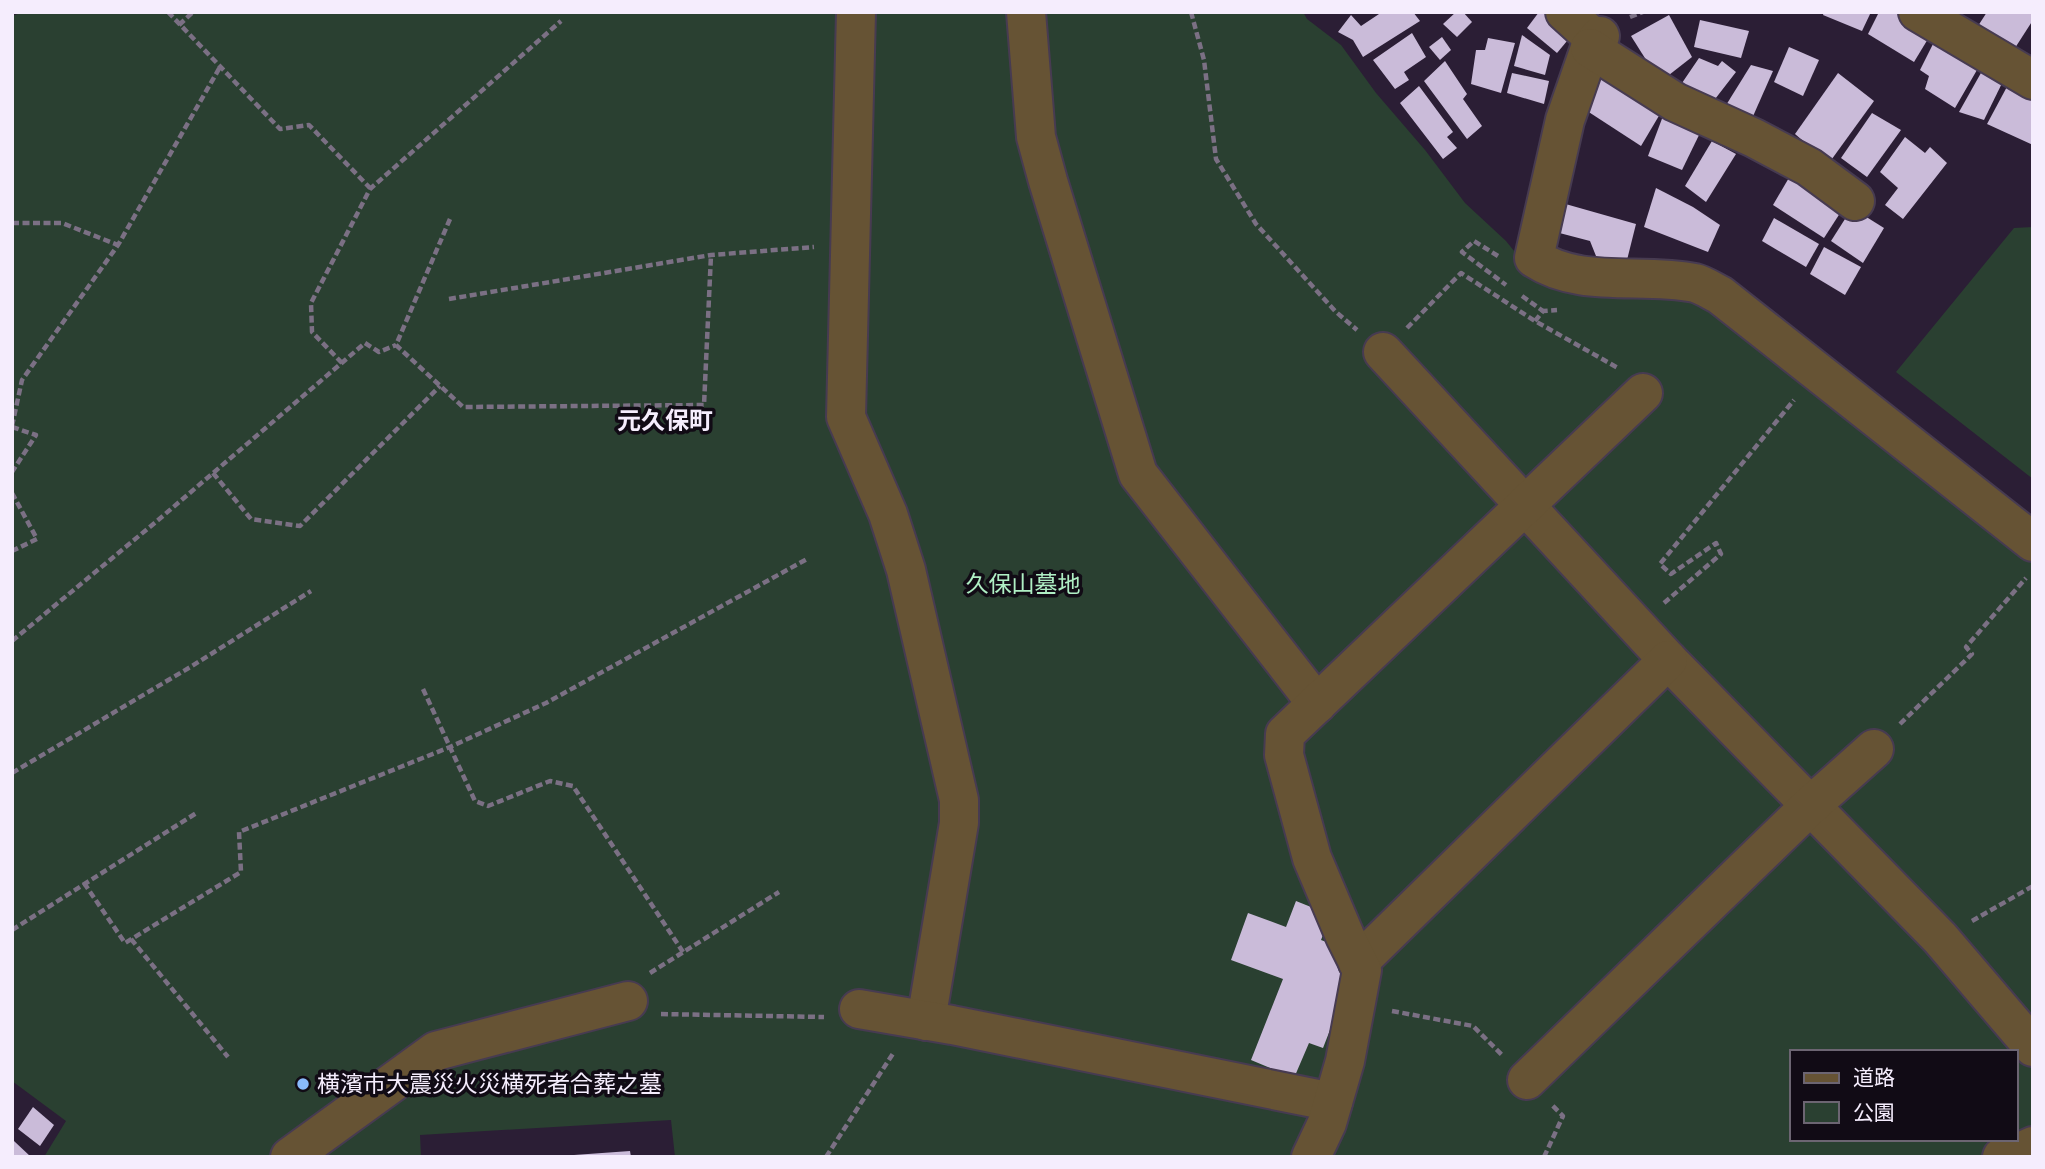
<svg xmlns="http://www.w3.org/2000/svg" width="2045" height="1169" font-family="Arial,'Noto Sans JP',sans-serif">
<rect width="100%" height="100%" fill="#2b1e35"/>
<g fill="#2a4031" fill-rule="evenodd">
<path d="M24,12h1279l4,7 34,26 35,48 49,57 40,53 41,38 21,26 157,23 349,265v602h-1358l-4,-37 -251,15 1,22h-377l22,-36 -54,-40v-1065zM1791,1052h224v87h-224z"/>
<path d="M2033,227v252l-137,-107 118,-144z"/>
</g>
<g fill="#cabbd9">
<path d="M1382,12h31l7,9 -57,36 -10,-17 -15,-8 13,-17 10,11z"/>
<path d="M1456,12h7l9,10 -15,15 -14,-13z"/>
<path d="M1539,12h6l27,23 -15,18 -30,-25z"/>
<path d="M1824,12h47l-9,19 -39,-16z"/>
<path d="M1879,12h20l35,17 -20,33 -46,-28z"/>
<path d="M1987,12h46v8l-18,28 -37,-22z"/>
<path d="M1669,15l23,42 -32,25 -29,-46z"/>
<path d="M1700,20l49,11 -8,27 -47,-11z"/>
<path d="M1412,33l14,24 -22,15 5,8 -14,9 -22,-29z"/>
<path d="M1522,35l28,20 -5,20 -31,-9z"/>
<path d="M1442,37l9,13 -11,10 -11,-13z"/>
<path d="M1488,38l27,5 -14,50 -30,-9 5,-34h9z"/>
<path d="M1936,38l45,25 -26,45 -30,-19 4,-13 -9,-6z"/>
<path d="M1789,47l30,13 -16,36 -29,-14z"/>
<path d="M1699,58l19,8 4,-5 14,11 -24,31 -30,-20z"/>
<path d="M1445,61l22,33 -4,5 19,27 -15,13 -43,-58z"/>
<path d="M1986,64l21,9 -23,47 -25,-8z"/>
<path d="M1751,65l22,6 -23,52 -27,-13z"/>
<path d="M1512,73l37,8 -5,23 -37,-11z"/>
<path d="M1600,73l63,36 -22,37 -60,-39z"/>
<path d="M1838,73l36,28 -45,62 -34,-29z"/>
<path d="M2009,83l24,13v49l-46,-21z"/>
<path d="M1419,86l34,46 -6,5 10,11 -14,11 -43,-56z"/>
<path d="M1872,113l29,17 -34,47 -26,-19z"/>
<path d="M1663,116l37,17 -18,37 -34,-14z"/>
<path d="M1905,137l20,16 5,-6 17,16 -44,56 -18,-14 13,-17 -18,-16z"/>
<path d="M1712,141l24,13 -30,48 -21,-16z"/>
<path d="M1790,176l54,31 -20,31 -51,-33z"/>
<path d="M1656,188l37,19 27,18 -12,27 -64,-25z"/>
<path d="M1555,201l81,23 -10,40 -28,-3 -8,-20 -42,-11z"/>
<path d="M1852,208l32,20 -21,35 -32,-22z"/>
<path d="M1774,218l45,26 -13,23 -44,-26z"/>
<path d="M1824,247l37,20 -16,28 -35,-21z"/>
<path d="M1296,901l35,14 -10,25 22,8 13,15 -33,85 -14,-5 -15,35 -43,-18 32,-81 -52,-19 17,-47 38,14z"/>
<path d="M33,1107l21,18 -14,21 -22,-17z"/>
<path d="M14,1141l17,16h-19z"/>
<path d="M630,1151l1,6h-57v-2z"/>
</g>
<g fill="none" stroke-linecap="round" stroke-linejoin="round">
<defs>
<g id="minor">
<path d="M856,12l-10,405 42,97 18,56 53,230v23l-33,198"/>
<path d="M1026,12l10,125 12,44 90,293 179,230"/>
<path d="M1565,12l31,28"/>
<path d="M1918,12l115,68"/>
<path d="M1600,36l-10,12 -25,72 -31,138c46,31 108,14 161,25 8,2 17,8 25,12l313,247"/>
<path d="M1590,48l85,54 79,36 55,29 46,34"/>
<path d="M1383,352l285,308 272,278 93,109"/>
<path d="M1358,963l310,-303"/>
<path d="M859,1009l93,16 381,77"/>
<path d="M1527,1080l283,-274 64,-57"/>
<path d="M290,1157l146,-106 192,-50"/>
<path d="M1311,1157l16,-34 18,-62 17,-91 -17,-34 -33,-78 -28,-103 1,-21 358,-341"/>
<path d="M2002,1157l14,-3 17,-8"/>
</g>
</defs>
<use href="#minor" stroke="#473b51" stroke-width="42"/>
<g stroke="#7b7084" stroke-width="4.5" stroke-dasharray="7 3.5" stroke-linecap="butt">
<path d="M168,12l112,117 29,-4 61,63"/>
<path d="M1191,12l13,48 12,99 40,65 79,87 22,19"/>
<path d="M1630,17l13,-5"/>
<path d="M179,25l14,-13"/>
<path d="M450,219l-54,126 67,62 241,-2 7,-150"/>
<path d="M12,223h50l56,22"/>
<path d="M1498,256l-24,-15 -12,11 44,33"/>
<path d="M1522,296l21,15"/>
<path d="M449,299l262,-44 103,-8"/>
<path d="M1535,321l8,-10 14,-1"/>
<path d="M1407,328l54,-55 74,48 83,47"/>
<path d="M342,363l-30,-31 -1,-29 59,-114 191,-168"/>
<path d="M12,426l10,-46 96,-135 102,-178"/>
<path d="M12,427l24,8 -24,37"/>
<path d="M213,473l38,46 49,7 140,-140"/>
<path d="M12,493l25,46 -25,12"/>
<path d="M1664,603l57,-49 -5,-11 -45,31 -11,-10 134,-164"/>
<path d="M12,641l145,-120 208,-178 14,9 17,-7"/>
<path d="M423,689l52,112 13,5 62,-25 23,5 110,166"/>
<path d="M1900,724l72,-70 -6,-7 60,-69"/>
<path d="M12,773l180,-107 119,-75"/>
<path d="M84,883l41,60 116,-71 -2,-40 211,-85 96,-44 261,-144"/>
<path d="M1972,921l61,-35"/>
<path d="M12,930l186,-118"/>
<path d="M131,939l97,118"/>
<path d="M650,973l129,-81"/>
<path d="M1392,1011l81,15 30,30"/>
<path d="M661,1014l163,3"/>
<path d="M826,1157l68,-105"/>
<path d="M1544,1157l19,-41 -12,-12"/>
</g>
<use href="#minor" stroke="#665334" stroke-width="38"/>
</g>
<circle fill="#89bafc" stroke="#110b15" stroke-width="2.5" cx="303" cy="1084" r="7"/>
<g text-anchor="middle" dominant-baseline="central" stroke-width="7" stroke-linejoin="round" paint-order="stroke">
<g font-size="23" fill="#afefc4" stroke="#110b15">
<text x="1023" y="584">久保山墓地</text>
</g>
<g font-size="23" fill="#f5edfd" stroke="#110b15" text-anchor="start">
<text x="317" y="1084">横濱市大震災火災横死者合葬之墓</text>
</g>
<g font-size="24" font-weight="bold" fill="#f5edfd" stroke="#110b15">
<text x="665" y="420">元久保町</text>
</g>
</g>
<rect width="2045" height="1169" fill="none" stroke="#f5edfd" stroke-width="28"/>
<rect x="1790" y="1050" width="228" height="91" fill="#110b15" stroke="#6c6572" stroke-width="2"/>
<rect x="1804" y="1073" width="35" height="10" fill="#665334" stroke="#6c6572" stroke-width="2"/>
<text x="1853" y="1085" font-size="21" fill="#f5edfd">道路</text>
<rect x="1804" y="1102" width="35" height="21" fill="#2a4031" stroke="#6c6572" stroke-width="2"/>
<text x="1853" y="1120" font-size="21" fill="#f5edfd">公園</text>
</svg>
